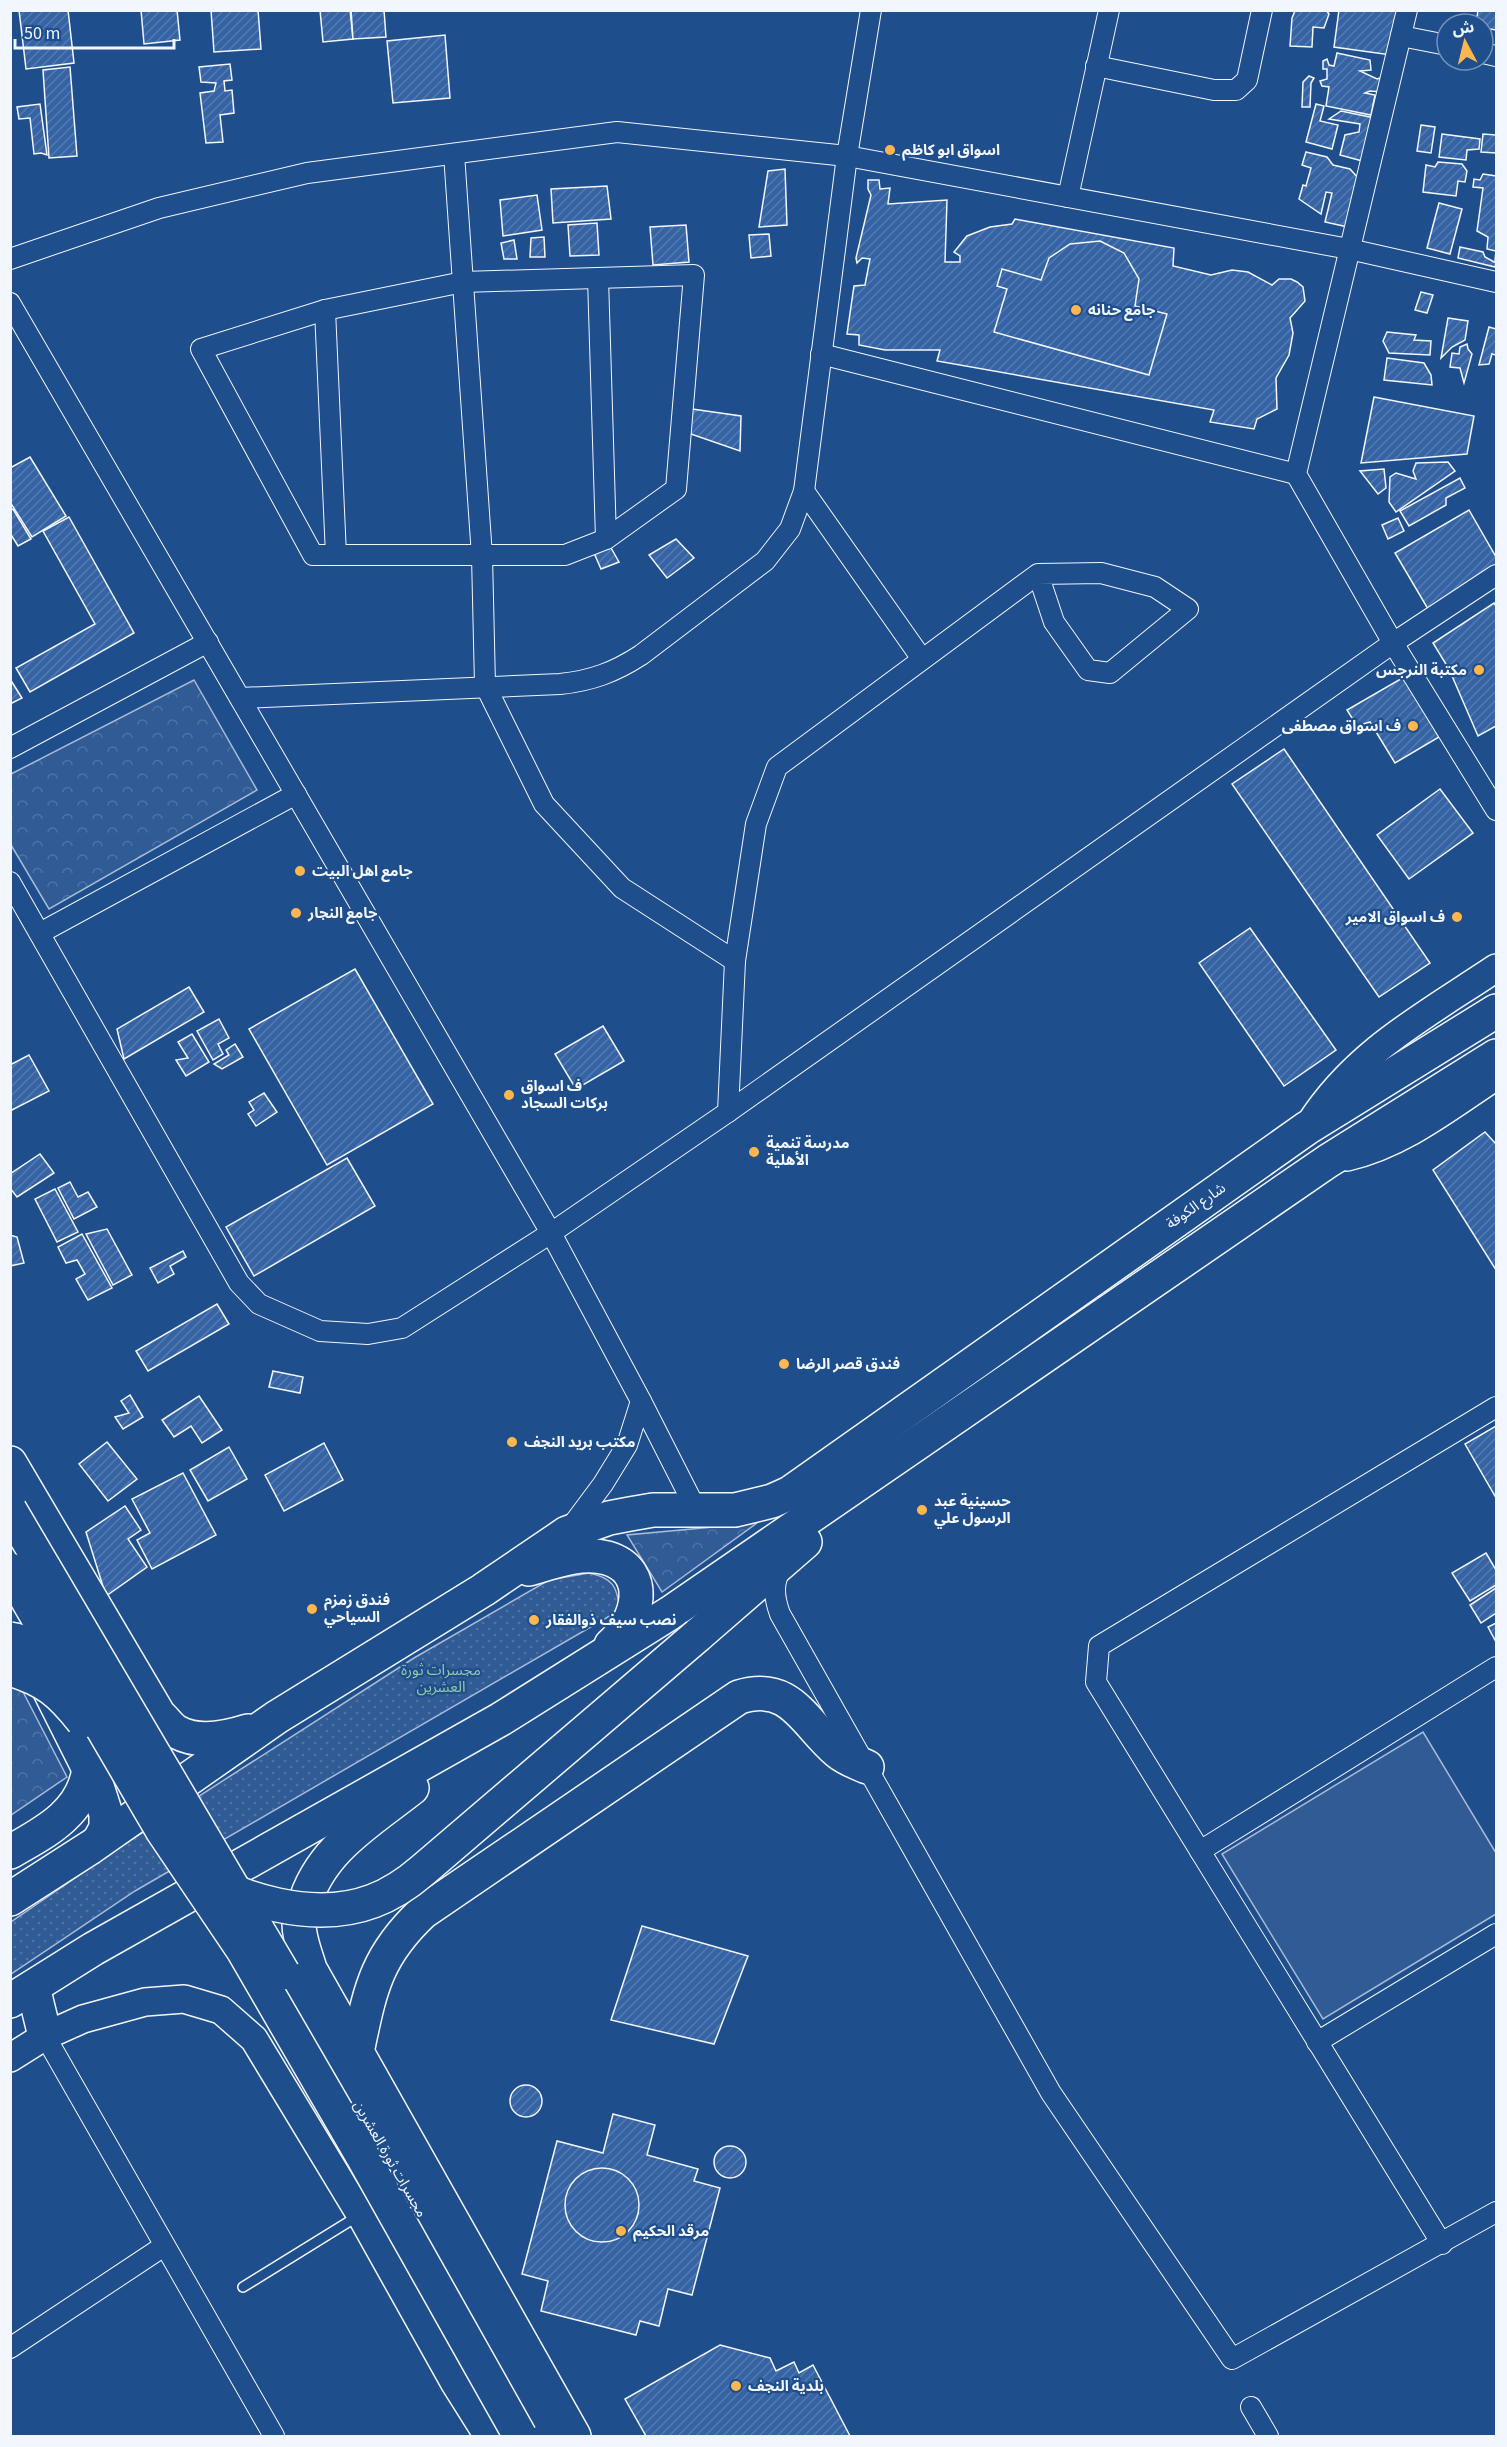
<svg xmlns="http://www.w3.org/2000/svg" width="1507" height="2447" font-family="'Source Sans 3','Noto Sans Arabic',sans-serif">
<defs>
<pattern id="park-crowns" width="20" height="18" patternUnits="userSpaceOnUse" patternTransform="scale(1.5)"><rect width="20" height="18" fill="#305b95"/><path d="M2 6a3 3 0 1 1 6 0M12 15a3 3 0 1 1 6 0" fill="none" stroke="#4e73a5"/></pattern>
<pattern id="garden-dots" width="8" height="8" patternUnits="userSpaceOnUse" patternTransform="scale(1.5)"><rect width="8" height="8" fill="#305b95"/><path d="M2 2h.1M6 6h.1" fill="none" stroke="#4e73a5" stroke-width="1.8" stroke-linecap="round"/></pattern>
<pattern id="building-hatch" width="6" height="6" patternUnits="userSpaceOnUse" patternTransform="scale(1.5)"><rect width="6" height="6" fill="#3563a3"/><path d="M-1 1l2-2M0 6l6-6M5 7l2-2" fill="none" stroke="#537ab1"/></pattern>
</defs>
<rect width="100%" height="100%" fill="#1f4e8c"/>
<path fill="#305b95" stroke="#a8bbd7" stroke-width="1.5" d="M1423,1732l73,121v61l-173,105 -101,-165z"/>
<g fill="url(#park-crowns)" stroke="#a8bbd7" stroke-width="1.5">
<path d="M194,680l63,110 -208,119 -38,-64v-71z"/>
<path d="M757,1523l-95,69 -35,-57z"/>
<path d="M11,1683l10,5 46,89 -56,38z"/>
</g>
<path fill="url(#garden-dots)" stroke="#a8bbd7" stroke-width="1.5" d="M589,1573c24,5 28,13 31,37l-485,281 -124,83v-52l115,-79 288,-185 135,-78z"/>
<g fill="url(#building-hatch)" stroke="#f2f6ff" stroke-width="1.5">
<path d="M19,10h49l6,53 -48,6z"/>
<path d="M141,10h36l3,30 -36,4z"/>
<path d="M211,10h47l3,39 -47,3z"/>
<path d="M320,10h30l3,29 -30,3z"/>
<path d="M351,10h33l2,27 -33,2z"/>
<path d="M1311,10h15l3,4 -5,14 -11,-1 -1,20 -22,-1 2,-28 3,-7z"/>
<path d="M1339,10h58l-6,45 -57,-8z"/>
<path d="M1478,10h18v20l-13,-2v-4h-7z"/>
<path d="M445,35l5,63 -57,5 -6,-62z"/>
<path d="M1337,53l33,7 1,10 -11,1 17,8 6,-2 -2,15 -11,-1 -5,2 10,2 -4,20 -45,-9 3,-19 -7,-1 -2,-5 7,-2v-10h-4v-8l4,-2 2,6 5,1z"/>
<path d="M230,64l2,16 -8,1 1,10 7,-1 2,23 -14,2 3,27 -17,1 -6,-50 14,-2 2,-8 -15,-1 -2,-15z"/>
<path d="M70,67l7,89 -28,2 -6,-88z"/>
<path d="M1309,76l5,2 -3,5 -1,24h-8l1,-25z"/>
<path d="M40,104l7,51 -6,-2 -7,1 -4,-36 -11,1 -2,-12z"/>
<path d="M1316,104l8,2 -4,15 18,4 -6,24 -26,-7z"/>
<path d="M1341,111l29,6 7,7 -11,38 -26,-7 5,-20 14,-3 1,-8 -31,-5z"/>
<path d="M1421,125l14,2 -4,26 -14,-2z"/>
<path d="M1496,127v26l-15,-1 2,-18 13,1z"/>
<path d="M1442,134l38,5 -1,10 -12,1 -1,10 -27,-3z"/>
<path d="M1306,152l21,5 6,8 17,4 9,10 -11,48 -23,-5 7,-29 -6,-1 -5,22 -22,-15 4,-14 3,1 5,-18 -9,-3z"/>
<path d="M1438,162l24,2 5,7 -2,11 -7,-1 -2,15 -33,-4 3,-27 9,2z"/>
<path d="M785,169l2,56 -28,2 9,-56z"/>
<path d="M1483,174l13,2v84h-1l1,-9 -9,-2 1,-12 -11,-6 6,-43 -10,-1 1,-8 6,1z"/>
<path d="M868,180h11l1,9 10,-1 -2,16 59,-4 -2,62h15v-6l-6,-4 13,-16 23,-9 22,-3 3,-5 159,29 -1,18 38,9 21,-5 16,2 24,13 7,-6h12l6,3 6,5 2,14 -15,17 3,15 -4,22 -13,23 1,31 -20,10 -3,10 -44,-7 4,-12 -277,-49 3,-11h-55l-26,-5v-10l-12,-1 7,-48 11,-1 5,-26 -8,-1 -5,5 -1,-5 15,-63 -3,-6z"/>
<path d="M607,186l4,33 -58,4 -2,-34z"/>
<path d="M537,195l5,35 -39,6 -3,-36z"/>
<path d="M1439,203l23,6 -12,45 -23,-6z"/>
<path d="M597,223l2,32 -29,1 -2,-31z"/>
<path d="M686,225l3,37 -36,3 -3,-38z"/>
<path d="M769,234l2,22 -20,2 -2,-23z"/>
<path d="M544,237l1,20h-15l1,-19z"/>
<path d="M514,240l3,19h-13l-3,-16z"/>
<path d="M1100,241l24,12 15,26 -4,27 32,8 -18,61 -155,-43 13,-43 -10,-3 5,-17 39,11 8,-22 21,-14z"/>
<path d="M1460,247l23,5 2,5 11,6 -1,4 -37,-9z"/>
<path d="M1421,292l12,3 -6,18 -12,-3z"/>
<path d="M1448,318l20,3 -3,19 -13,7 -11,11z"/>
<path d="M1489,327l7,2v26l-4,-1 -3,10 -10,1z"/>
<path d="M1387,332l29,3 -2,5 17,1 -1,14 -41,-2 -6,-12z"/>
<path d="M1467,344l1,5 4,5 -8,29 -4,-15 -10,-1 2,-14 7,1 1,-7z"/>
<path d="M1387,358l37,5 7,12 1,10 -48,-5z"/>
<path d="M1374,397l100,19 -7,38 -106,9z"/>
<path d="M692,409l49,7 -1,35 -52,-18z"/>
<path d="M30,457l36,59 -34,21 -22,-35v-34z"/>
<path d="M1448,462l7,9 -59,41 -7,-10 1,-25 6,-4 20,6 -3,-8 3,-8z"/>
<path d="M1384,469l2,19 -8,6 -18,-23z"/>
<path d="M1460,478l5,10 -19,10v7l-37,21 -9,-15z"/>
<path d="M13,509l18,30 -13,7 -8,-13v-23z"/>
<path d="M1469,510l27,47v11l-68,41 -33,-56z"/>
<path d="M69,517l65,116 -104,59 -14,-24 79,-44 -52,-93z"/>
<path d="M1398,518l6,13 -16,8 -6,-14z"/>
<path d="M606,539l13,23 -18,7 -7,-16z"/>
<path d="M676,539l18,19 -27,20 -18,-23z"/>
<path d="M1494,603l2,3v120l-18,10 -29,-67 -16,-26z"/>
<path d="M1404,677l35,60 -44,26 -25,-41 -13,4 -10,-16z"/>
<path d="M10,679l12,19 -12,6z"/>
<path d="M1284,749l146,214 -51,34 -147,-213z"/>
<path d="M1440,789l33,44 -64,46 -32,-44z"/>
<path d="M1250,928l86,122 -52,36 -85,-123z"/>
<path d="M355,969l78,135 -106,61 -78,-136z"/>
<path d="M189,987l15,25 -80,47 -7,-30z"/>
<path d="M219,1019l10,19 -11,6 5,10 -10,6 -16,-29z"/>
<path d="M603,1026l21,35 -48,28 -21,-35z"/>
<path d="M192,1034l17,28 -23,14 -10,-16 12,-2 -10,-16z"/>
<path d="M235,1044l8,13 -21,12 -8,-5 15,-9 -3,-5z"/>
<path d="M29,1055l20,36 -39,20v-46z"/>
<path d="M264,1093l13,19 -21,14 -8,-12 6,-4 -5,-8z"/>
<path d="M1485,1132l11,12v126l-63,-100z"/>
<path d="M40,1154l14,19 -37,24 -7,-9v-14z"/>
<path d="M347,1158l28,48 -121,70 -28,-49z"/>
<path d="M70,1182l8,15 10,-5 9,15 -23,12 -16,-31z"/>
<path d="M55,1189l23,43 -21,10 -22,-43z"/>
<path d="M107,1229l25,46 -19,10 -27,-51z"/>
<path d="M82,1234l30,54 -24,12 -12,-21 9,-5 -8,-14 -11,3 -8,-16z"/>
<path d="M10,1235l7,2 7,26 -14,3z"/>
<path d="M183,1251l3,6 -16,9 4,8 -16,9 -8,-15z"/>
<path d="M217,1304l12,20 -81,47 -12,-20z"/>
<path d="M273,1371l30,6 -3,16 -31,-6z"/>
<path d="M130,1395l13,22 -20,12 -8,-12 14,-4 -8,-12z"/>
<path d="M199,1396l23,34 -20,13 -11,-17 -17,11 -12,-17z"/>
<path d="M1496,1426v69l-1,1 -30,-52z"/>
<path d="M107,1442l30,37 -29,22 -29,-37z"/>
<path d="M324,1443l19,37 -59,31 -19,-36z"/>
<path d="M229,1447l18,32 -39,22 -18,-31z"/>
<path d="M183,1473l33,62 -64,34 -15,-29 13,-7 -18,-34z"/>
<path d="M125,1506l16,24 -13,9 19,28 -41,29 -20,-64z"/>
<path d="M1486,1553l10,17v15l-26,16 -18,-28z"/>
<path d="M1496,1588v25l-15,10 -11,-18z"/>
<path d="M1496,1623v19l-8,-15z"/>
<path d="M642,1926l106,30 -34,88 -103,-24z"/>
<circle cx="526" cy="2101" r="16"/>
<path d="M613,2114l42,11 -8,30 51,14 -4,12 26,7 -28,107 -24,-6 -9,37 -19,-5 -4,14 -95,-24 7,-30 -26,-7 35,-133 46,12z"/>
<circle cx="730" cy="2162" r="16"/>
<circle cx="602" cy="2205" r="37"/>
<path d="M720,2345l50,13 6,13 18,-9 5,11 14,-8 37,71h-204l-21,-37z"/>
</g>
<g fill="none" stroke-linecap="round" stroke-linejoin="round">
<defs>
<path id="lane" d="M243,2287l115,-71"/>
<g id="street">
<path d="M1407,10l-111,464 97,169 103,167"/>
<path d="M1401,36l46,9"/>
<path d="M1483,53l13,3"/>
<path d="M1096,66l118,24h22l11,-10 15,-70"/>
<path d="M454,154l28,402 3,129 59,119 78,84 113,73"/>
<path d="M1068,197l41,-187"/>
<path d="M10,259l149,-51 148,-35 310,-41 230,24 502,93 147,33"/>
<path d="M694,275l-18,214 -70,50 -41,16h-252l-112,-206 124,-39 138,-28z"/>
<path d="M598,278l8,261"/>
<path d="M10,303l541,930 90,168 56,110"/>
<path d="M325,310l11,245"/>
<path d="M821,354l475,120"/>
<path d="M804,491l118,168"/>
<path d="M240,698l320,-14c31,-3 55,-12 81,-29l124,-94 25,-32 14,-38 43,-335 24,-146"/>
<path d="M10,748l198,-106"/>
<path d="M10,882l229,401 20,21 61,27 48,3 34,-6 149,-95 177,-121 665,-469 103,-68"/>
<path d="M40,933l256,-139"/>
<path d="M728,1112l7,-151 21,-137 21,-57 261,-193 63,-1 54,14 33,22 -78,64 -22,-3 -34,-48 -16,-48"/>
<path d="M568,1531l35,-47 24,-39 14,-44"/>
<path d="M782,1567c-10,16 -8,30 -2,47l271,479 181,266 264,-147"/>
<path d="M1200,1851l296,-184"/>
<path d="M45,2036l229,400"/>
<path d="M1317,2042l179,-108"/>
<path d="M1442,2244l-346,-562 3,-36 397,-239"/>
<path d="M10,2348l154,-102"/>
<path d="M1251,2407l17,29"/>
</g>
<g id="secondary">
<path d="M1309,1125c46,-73 117,-110 187,-157"/>
<path d="M1347,1157c56,-13 102,-50 149,-81"/>
<path d="M10,2058l35,-22 38,-17 62,-17 39,-3 37,11 33,29 106,175 94,168 34,54"/>
</g>
<g id="highway">
<path d="M10,1463l149,252c6,5 11,13 18,17 22,12 49,6 71,-1"/>
<path d="M529,1569c24,-7 52,-18 78,-11 45,13 31,64 4,87"/>
<path d="M10,1612l86,171 10,31v14l-7,13"/>
<path d="M698,1635l107,-93"/>
<path d="M412,1788c-43,34 -93,62 -108,118 -2,5 -5,12 -5,18 0,15 7,31 11,45l264,467"/>
<path d="M10,1852c36,-20 74,-40 79,-84"/>
<path d="M10,1899l81,-52 186,-130 206,-127 84,-57 42,-15 21,-4 23,-4h82l37,-9 18,-8 517,-365 189,-117"/>
<path d="M283,1973l265,463"/>
<path d="M33,1987l12,49"/>
<path d="M10,2001l83,-52 408,-230 169,-106 658,-452 168,-105"/>
<path d="M357,2052c13,-61 18,-95 66,-140l316,-215c52,-16 65,26 99,55 8,7 20,11 29,15"/>
</g>
</defs>
<use href="#lane" stroke="#f2f6ff" stroke-width="12"/>
<use href="#street" stroke="#f2f6ff" stroke-width="22"/>
<use href="#secondary" stroke="#f2f6ff" stroke-width="30"/>
<use href="#highway" stroke="#f2f6ff" stroke-width="36"/>
<use href="#lane" stroke="#1f4e8c" stroke-width="9"/>
<use href="#street" stroke="#1f4e8c" stroke-width="20"/>
<use href="#secondary" stroke="#1f4e8c" stroke-width="27"/>
<use href="#highway" stroke="#1f4e8c" stroke-width="33"/>
<defs>
<g id="highway-bridge">
<path d="M10,1510l273,463"/>
<path d="M10,1570l152,260 81,120 120,207 157,279"/>
<path d="M10,1639c20,3 40,15 56,26"/>
<path d="M10,1669c36,11 50,23 73,52"/>
<path d="M189,1867c48,34 126,56 184,34 19,-7 35,-18 50,-31l275,-235"/>
</g>
</defs>
<use href="#highway-bridge" stroke="#f2f6ff" stroke-width="36" stroke-linecap="butt"/>
<use href="#highway-bridge" stroke="#1f4e8c" stroke-width="33"/>
</g>
<g fill="#ffb74d" stroke="#1f4e8c" stroke-width="2">
<circle cx="890" cy="150" r="6"/>
<circle cx="1076" cy="310" r="6"/>
<circle cx="1479" cy="670" r="6"/>
<circle cx="1413" cy="726" r="6"/>
<circle cx="300" cy="871" r="6"/>
<circle cx="296" cy="913" r="6"/>
<circle cx="1457" cy="917" r="6"/>
<circle cx="509" cy="1095" r="6"/>
<circle cx="754" cy="1152" r="6"/>
<circle cx="784" cy="1364" r="6"/>
<circle cx="512" cy="1442" r="6"/>
<circle cx="922" cy="1510" r="6"/>
<circle cx="312" cy="1609" r="6"/>
<circle cx="534" cy="1620" r="6"/>
<circle cx="621" cy="2231" r="6"/>
<circle cx="736" cy="2386" r="6"/>
</g>
<g text-anchor="middle" dominant-baseline="central" stroke-width="4.5" stroke-linejoin="round" paint-order="stroke">
<g font-size="15" font-weight="bold" fill="#f2f6ff" stroke="#1f4e8c" text-anchor="start">
<text x="902" y="150">اسواق ابو كاظم</text>
<text x="1088" y="310">جامع حنانه</text>
<text x="1467" y="670" text-anchor="end">مكتبة النرجس</text>
<text x="1401" y="726" text-anchor="end">ف اسواق مصطفى</text>
<text x="312" y="871">جامع اهل البيت</text>
<text x="308" y="913">جامع النجار</text>
<text x="1445" y="917" text-anchor="end">ف اسواق الامير</text>
<text x="521" y="1086">ف اسواق<tspan x="521" dy="17">بركات السجاد</tspan></text>
<text x="766" y="1143">مدرسة تنمية<tspan x="766" dy="17">الأهلية</tspan></text>
<text x="796" y="1364">فندق قصر الرضا</text>
<text x="524" y="1442">مكتب بريد النجف</text>
<text x="934" y="1501">حسينية عبد<tspan x="934" dy="17">الرسول علي</tspan></text>
<text x="324" y="1600">فندق زمزم<tspan x="324" dy="17">السياحي</tspan></text>
<text x="546" y="1620">نصب سيف ذوالفقار</text>
<text x="633" y="2231">مرقد الحكيم</text>
<text x="748" y="2386">بلدية النجف</text>
</g>
<g font-size="15" fill="#f2f6ff" stroke="#1f4e8c">
<text transform="translate(1196 1206) rotate(-35)">شارع الكوفة</text>
<text transform="translate(390 2159) rotate(60)">مجسرات ثورة العشرين</text>
</g>
<g font-size="15" fill="#97c8a6" stroke="#1f4e8c">
<text x="441" y="1670">مجسرات ثورة<tspan x="441" dy="17">العشرين</tspan></text>
</g>
</g>
<rect width="1507" height="2447" fill="none" stroke="#f2f6ff" stroke-width="24"/>
<g transform="translate(1465 42) rotate(353)"><circle r="28" fill="#1f4e8c" stroke="#7391ba" stroke-width="1.5"/>
<path d="M0-4.5L10 22L0 15L-10 22Z" fill="#ffb74d"/>
<text y="-9" font-size="16" font-weight="bold" text-anchor="middle" fill="#f2f6ff">ش</text>
</g>
<path d="M15 39v9h159v-9" fill="none" stroke="#f2f6ff" stroke-width="3"/>
<text x="24" y="39" font-size="18" fill="#f2f6ff" stroke="#1f4e8c" stroke-width="4.5" paint-order="stroke">50 m</text>
</svg>
